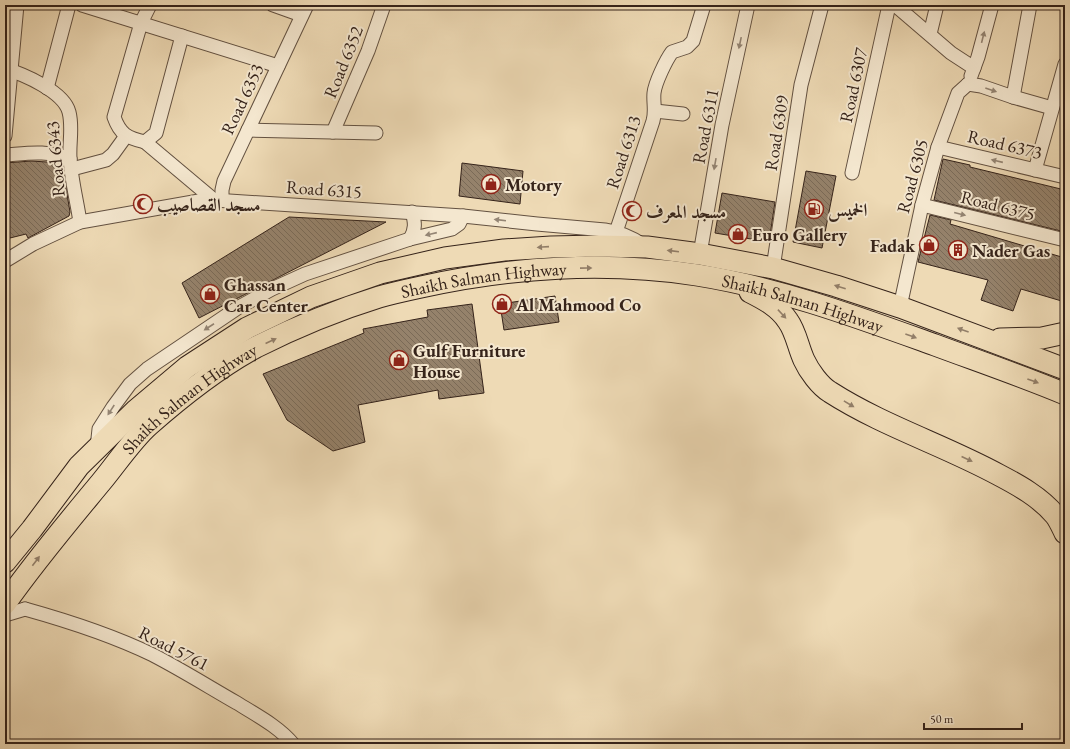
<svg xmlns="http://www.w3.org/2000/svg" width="1070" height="749" font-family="'EB Garamond',Amiri,serif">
<defs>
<pattern id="building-back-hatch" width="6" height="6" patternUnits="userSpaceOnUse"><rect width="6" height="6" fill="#95826b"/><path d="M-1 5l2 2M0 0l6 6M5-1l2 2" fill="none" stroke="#7a6a57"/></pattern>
</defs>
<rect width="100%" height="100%" fill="#eedab5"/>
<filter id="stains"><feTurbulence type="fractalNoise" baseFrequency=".005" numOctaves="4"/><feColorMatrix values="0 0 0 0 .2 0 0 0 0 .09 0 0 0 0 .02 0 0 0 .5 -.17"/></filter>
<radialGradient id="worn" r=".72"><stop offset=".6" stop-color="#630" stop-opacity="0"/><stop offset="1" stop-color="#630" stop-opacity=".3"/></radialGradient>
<g fill="url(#building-back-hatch)" stroke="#35231a">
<path d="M943,159l27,6v2l95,23v42l-131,-32z"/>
<path d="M31,161l16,1 16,8 7,42 -1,4 -41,22 -2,-4 -16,4 -5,-18v-57z"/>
<path d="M462,163l61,8 -3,33 -61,-8z"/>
<path d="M806,171l30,5 -14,72 -29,-6z"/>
<path d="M722,193l53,9 -6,40 -54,-9z"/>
<path d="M930,215l21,5 -1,4 115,34v44l-44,-13 -8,22 -32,-11 7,-20 -70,-18z"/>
<path d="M289,217l97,5 -187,96 -17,-35z"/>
<path d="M555,296l4,26 -55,8 -4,-26z"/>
<path d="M472,304l12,89 -45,6 -1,-9 -80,15 7,37 -32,9 -46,-31 -24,-46 101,-41 -1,-4 65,-12 -1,-7z"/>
</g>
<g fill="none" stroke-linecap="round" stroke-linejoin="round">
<defs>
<g id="street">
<path d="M82,5l196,61"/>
<path d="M150,5l-9,18 -27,94c6,17 13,21 31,25l11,-9 26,-97"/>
<path d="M273,5l28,10"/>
<path d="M895,5l56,48 23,15"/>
<path d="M930,34l7,-29"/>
<path d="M5,69c19,5 59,23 64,43 4,15 0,31 1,46 1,21 7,43 10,64"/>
<path d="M971,76l7,-19 14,-52"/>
<path d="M968,84l13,2 32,11 39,11"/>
<path d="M47,88l22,-83"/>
<path d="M1013,97l17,-92"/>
<path d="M655,111l28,3"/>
<path d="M248,130l128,3"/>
<path d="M333,132l35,-81 16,-46"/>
<path d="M5,136l12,-131"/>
<path d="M145,142l69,58"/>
<path d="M938,147l127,30"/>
<path d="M5,155c26,-2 40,-5 65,4"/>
<path d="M72,169l34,-9 7,-6 13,-18"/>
<path d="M1035,170l30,-106"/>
<path d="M852,173l37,-168"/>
<path d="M222,200v-10l2,-9 83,-176"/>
<path d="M922,205l143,35"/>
<path d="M616,232l37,-111c3,-10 0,-19 1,-28 1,-10 12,-33 18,-41l15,-5 6,-6 11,-36"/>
<path d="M410,239c6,-10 5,-17 2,-27"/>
<path d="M700,254l22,-129 26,-120"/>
<path d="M5,261l28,-17 47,-22 119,-21 15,-1 249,16 74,8 68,6c14,2 26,7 38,15"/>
<path d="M773,268l28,-183 21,-80"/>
<path d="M900,307l22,-102 16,-58 20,-54 10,-9"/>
<path d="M97,448l2,-19 14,-22 17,-23 17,-15 92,-62 33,-18 33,-15 105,-35 42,-10 7,-5 4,-8"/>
<path d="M25,609c43,12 87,26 128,46 29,15 56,32 84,48 19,12 41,23 56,41"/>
<path d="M5,615l20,-6"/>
</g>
<g id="primary">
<path d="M750,292c14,7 29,15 38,29 8,11 10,26 16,39 5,11 16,26 26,32 53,34 114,53 169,83 19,10 41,22 56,40 4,5 7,12 10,18"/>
<path d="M1000,339l42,-1 23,-5"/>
<path d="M5,562l27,-33 47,-63 57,-56 51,-43 60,-39 64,-31 69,-24 65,-15 59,-8 47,-3 46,-1 50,1 53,7 73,14 63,18 64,21 165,62"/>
<path id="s1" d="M5,604c30,-43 64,-83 97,-123 14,-17 31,-42 47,-56 33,-29 68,-57 107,-78 40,-20 81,-37 123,-50 14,-4 28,-7 42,-10 89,-20 185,-26 276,-12 82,13 160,42 238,70 43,16 87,31 130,49"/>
</g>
</defs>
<use href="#street" stroke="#635141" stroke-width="15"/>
<use href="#primary" stroke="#35231a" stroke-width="23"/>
<use href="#street" stroke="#f4e7cf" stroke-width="13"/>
<use href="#primary" stroke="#eedab5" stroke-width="21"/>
</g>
<defs><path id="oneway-solid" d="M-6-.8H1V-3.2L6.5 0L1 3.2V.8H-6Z"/></defs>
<g fill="#948574">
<use href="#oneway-solid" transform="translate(983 37) rotate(-76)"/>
<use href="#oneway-solid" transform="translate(740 43) rotate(102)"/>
<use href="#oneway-solid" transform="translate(991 90) rotate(19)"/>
<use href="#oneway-solid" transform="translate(997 161) rotate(-167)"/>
<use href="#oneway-solid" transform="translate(715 164) rotate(100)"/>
<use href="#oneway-solid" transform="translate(960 214) rotate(14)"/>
<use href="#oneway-solid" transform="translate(500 220) rotate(-173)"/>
<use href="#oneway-solid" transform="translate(431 234) rotate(167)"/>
<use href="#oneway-solid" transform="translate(209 327) rotate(147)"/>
<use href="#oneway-solid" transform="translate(111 410) rotate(123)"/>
</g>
<g fill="#927e68">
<use href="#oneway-solid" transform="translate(543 247) rotate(176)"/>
<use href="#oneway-solid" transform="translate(673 251) rotate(-173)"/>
<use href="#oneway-solid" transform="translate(586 268) rotate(-1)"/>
<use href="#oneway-solid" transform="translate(840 287) rotate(-162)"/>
<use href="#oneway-solid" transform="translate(782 314) rotate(47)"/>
<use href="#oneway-solid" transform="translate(963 330) rotate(-160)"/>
<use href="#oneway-solid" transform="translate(911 336) rotate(20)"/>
<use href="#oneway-solid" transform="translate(271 341) rotate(-25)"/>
<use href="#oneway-solid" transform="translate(1033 381) rotate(20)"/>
<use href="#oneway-solid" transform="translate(849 404) rotate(31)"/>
<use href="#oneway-solid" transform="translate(967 459) rotate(25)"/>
<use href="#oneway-solid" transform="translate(36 561) rotate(-53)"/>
</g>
<defs>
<symbol id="shop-ring" viewBox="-11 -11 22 22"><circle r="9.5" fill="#f4e7cf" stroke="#8f2418" stroke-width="1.5"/><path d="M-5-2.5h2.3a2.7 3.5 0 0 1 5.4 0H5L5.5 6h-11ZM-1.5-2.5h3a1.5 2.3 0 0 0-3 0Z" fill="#8f2418"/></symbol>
<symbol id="mosque-ring" viewBox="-11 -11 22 22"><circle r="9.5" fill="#f4e7cf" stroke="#8f2418" stroke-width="1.5"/><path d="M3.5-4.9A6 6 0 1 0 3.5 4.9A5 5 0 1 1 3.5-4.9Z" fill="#8f2418"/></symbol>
<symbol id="fuel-ring" viewBox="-11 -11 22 22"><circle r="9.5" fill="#f4e7cf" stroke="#8f2418" stroke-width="1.5"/><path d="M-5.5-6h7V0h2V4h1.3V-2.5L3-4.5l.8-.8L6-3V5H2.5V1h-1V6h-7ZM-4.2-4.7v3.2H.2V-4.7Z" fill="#8f2418"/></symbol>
<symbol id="building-ring" viewBox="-11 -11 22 22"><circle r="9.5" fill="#f4e7cf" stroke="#8f2418" stroke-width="1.5"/><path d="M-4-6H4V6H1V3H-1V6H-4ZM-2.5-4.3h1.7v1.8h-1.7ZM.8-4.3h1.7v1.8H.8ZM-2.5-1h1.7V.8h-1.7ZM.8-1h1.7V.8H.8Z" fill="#8f2418"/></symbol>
</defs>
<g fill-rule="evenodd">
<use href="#shop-ring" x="480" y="173" width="22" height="22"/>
<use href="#mosque-ring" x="132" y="193" width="22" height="22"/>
<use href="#fuel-ring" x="803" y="198" width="22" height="22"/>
<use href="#mosque-ring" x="621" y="200" width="22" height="22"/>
<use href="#shop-ring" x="727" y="223" width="22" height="22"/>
<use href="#shop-ring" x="918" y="234" width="22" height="22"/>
<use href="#building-ring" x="947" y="239" width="22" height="22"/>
<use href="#shop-ring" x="199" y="283" width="22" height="22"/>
<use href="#shop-ring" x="491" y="293" width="22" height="22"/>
<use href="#shop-ring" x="388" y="349" width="22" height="22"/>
</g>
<g text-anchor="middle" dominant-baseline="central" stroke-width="4" stroke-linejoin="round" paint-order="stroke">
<g font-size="18" fill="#35231a" stroke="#f4e7cf">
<text transform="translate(343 62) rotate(-68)">Road 6352</text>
<text transform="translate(853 85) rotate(-78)">Road 6307</text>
<text transform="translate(242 99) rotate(-65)">Road 6353</text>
<text transform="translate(705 126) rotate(-79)">Road 6311</text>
<text transform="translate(776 133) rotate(-81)">Road 6309</text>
<text transform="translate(1005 144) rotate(13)">Road 6373</text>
<text transform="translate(623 152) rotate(-72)">Road 6313</text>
<text transform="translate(55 159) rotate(-95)">Road 6343</text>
<text transform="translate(912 176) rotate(-75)">Road 6305</text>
<text transform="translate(324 189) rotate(4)">Road 6315</text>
<text transform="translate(998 205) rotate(14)">Road 6375</text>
<text stroke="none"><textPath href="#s1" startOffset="602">Shaikh Salman Highway</textPath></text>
<text stroke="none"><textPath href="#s1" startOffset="926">Shaikh Salman Highway</textPath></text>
<text stroke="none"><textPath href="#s1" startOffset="278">Shaikh Salman Highway</textPath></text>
<text transform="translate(174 648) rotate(27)">Road 5761</text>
</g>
<g font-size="18" font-weight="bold" fill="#35231a" stroke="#f4e7cf" text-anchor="start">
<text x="505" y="184">Motory</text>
<text x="157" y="204">مسجد القصاصيب</text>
<text x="828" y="209">الخميس</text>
<text x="646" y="211">مسجد المعرف</text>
<text x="752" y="234">Euro Gallery</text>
<text x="915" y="245" text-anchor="end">Fadak</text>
<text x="972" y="250">Nader Gas</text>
<text x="224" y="284">Ghassan<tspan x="224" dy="21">Car Center</tspan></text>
<text x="516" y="304">Al Mahmood Co</text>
<text x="413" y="350">Gulf Furniture<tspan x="413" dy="21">House</tspan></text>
</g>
</g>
<rect width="1070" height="749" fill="none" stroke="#eedab5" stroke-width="20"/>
<rect x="6" y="6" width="1058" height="737" fill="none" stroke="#35231a" stroke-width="2"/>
<rect x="10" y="10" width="1050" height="729" fill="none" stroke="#35231a"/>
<path d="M924 723v6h98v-6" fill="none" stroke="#35231a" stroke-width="2"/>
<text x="930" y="723" font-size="12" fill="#35231a" stroke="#f4e7cf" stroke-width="3" paint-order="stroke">50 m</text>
<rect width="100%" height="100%" filter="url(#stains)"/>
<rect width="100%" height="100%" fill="url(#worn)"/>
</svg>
